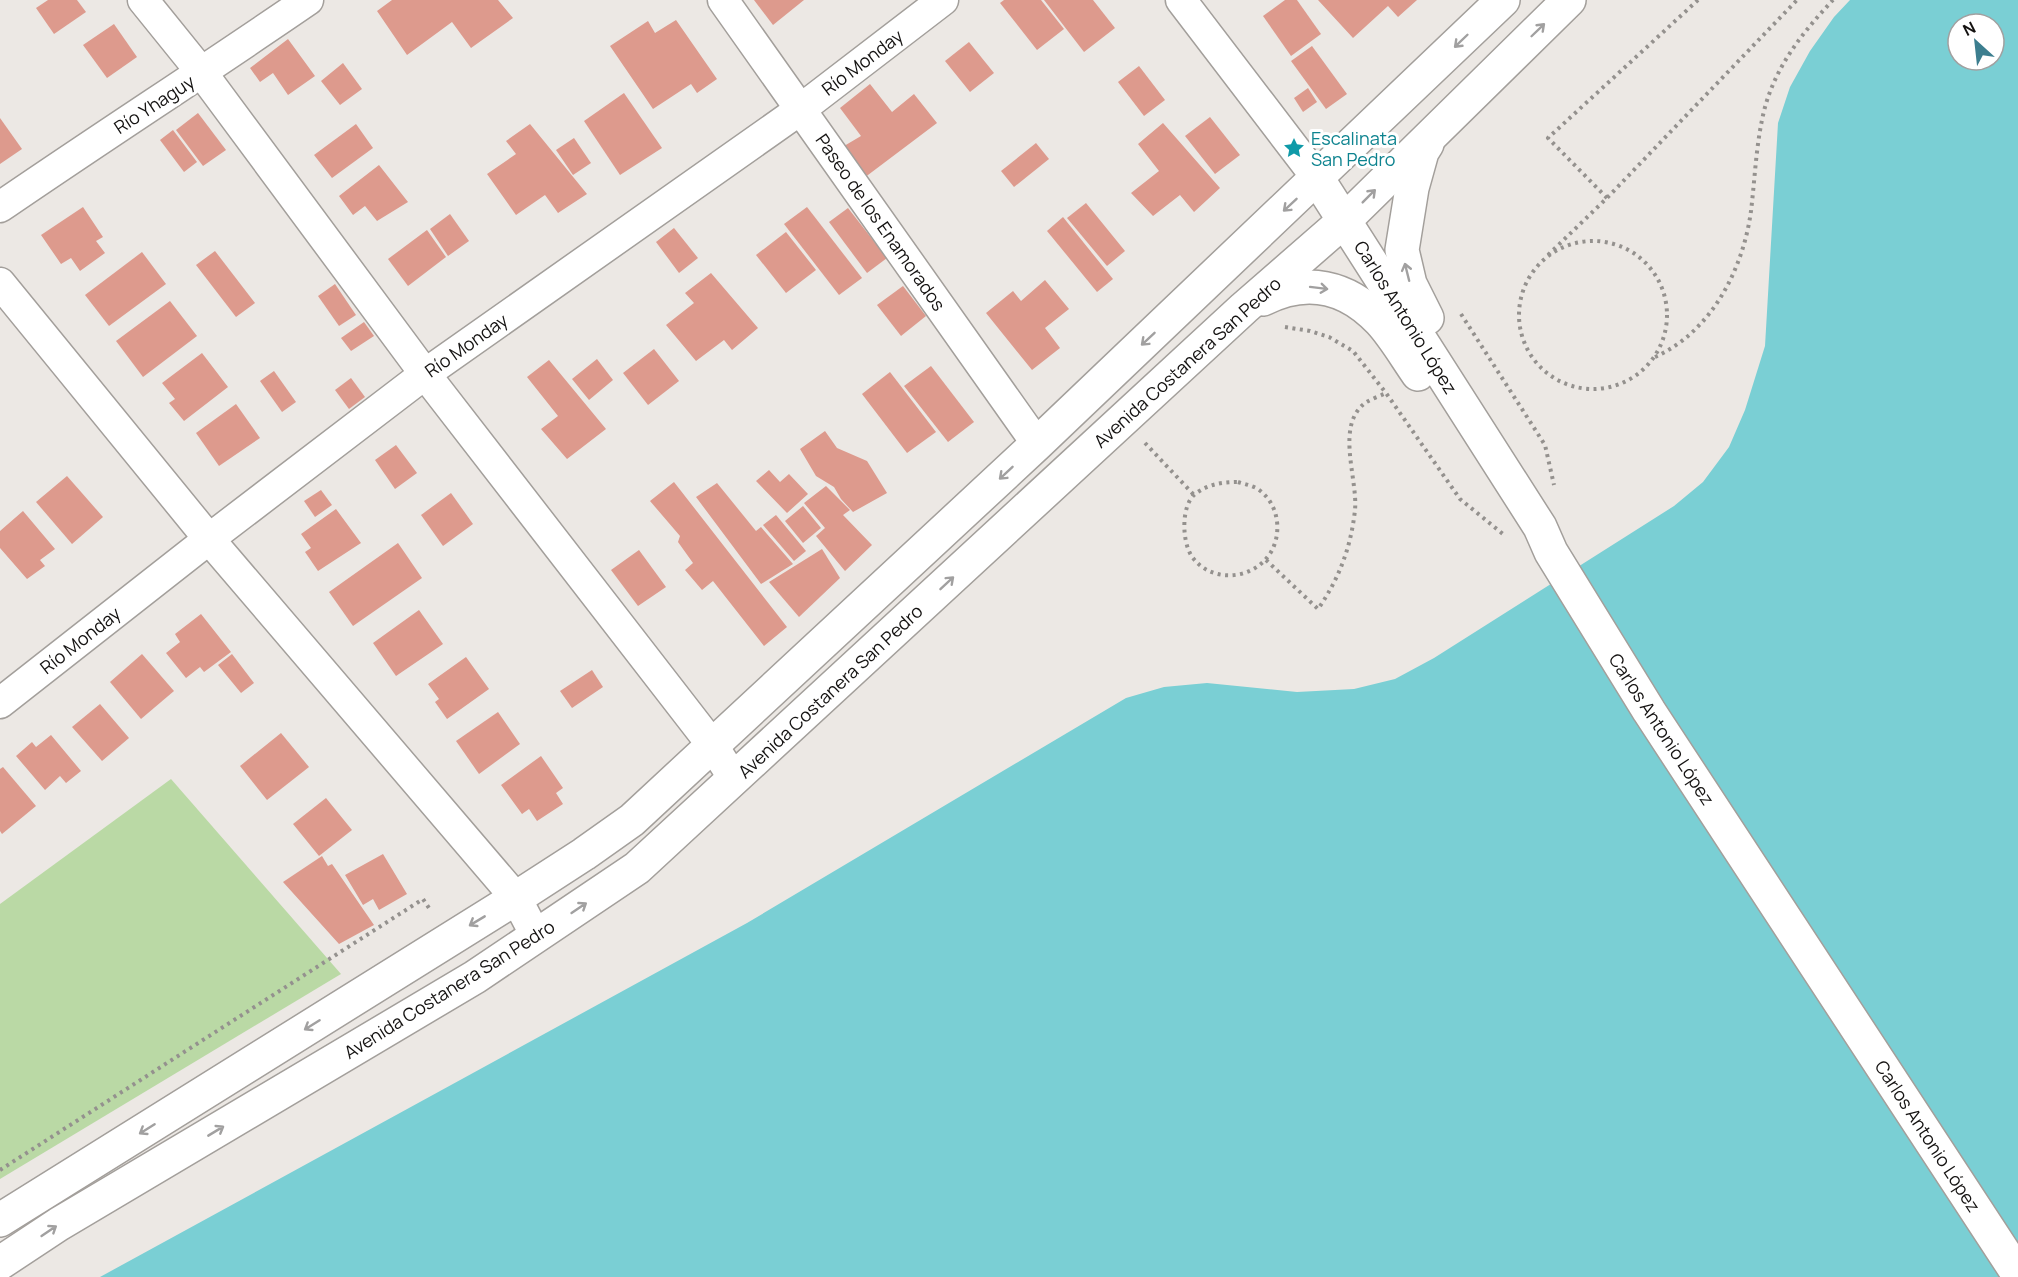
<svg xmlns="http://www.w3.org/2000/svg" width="2018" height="1277" font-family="Manrope,sans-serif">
<rect width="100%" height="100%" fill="#ece8e4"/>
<path fill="#bad9a5" d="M171,779l170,195 -341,205v-275z"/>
<path fill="#7acfd4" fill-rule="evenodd" d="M1850,0h168v1277h-1918l647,-354 379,-225 38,-11 43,-4 90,9 57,-3 41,-10 39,-21 240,-152 29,-24 26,-35 16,-37 20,-64 13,-223 12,-36 20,-36 24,-34zM1958,24h36v36h-36z"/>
<g fill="#dd9a8d">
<path d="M48,0h29l9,12 -32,22 -18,-26z"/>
<path d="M392,0h106l15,18 -42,30 -19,-26 -45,33 -30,-44z"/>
<path d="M754,0h50l-31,25z"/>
<path d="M1004,0h37l23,29 -27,21 -37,-47z"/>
<path d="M1044,0h49l22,28 -31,24z"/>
<path d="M1285,0h12l24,34 -30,22 -28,-40z"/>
<path d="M1318,0h99l-19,17 -10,-11 -35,32z"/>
<path d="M676,20l41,59 -20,14 -6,-9 -38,25 -43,-63 38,-25 7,12z"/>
<path d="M114,24l23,33 -30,21 -24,-33z"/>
<path d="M288,39l27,37 -27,19 -15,-22 -13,9 -10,-14z"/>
<path d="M969,42l25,31 -24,19 -25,-31z"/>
<path d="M1312,46l35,48 -21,15 -35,-48z"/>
<path d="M343,63l19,26 -22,16 -19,-24z"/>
<path d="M1139,66l26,34 -21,16 -26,-34z"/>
<path d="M870,84l22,28 22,-18 23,29 -73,55 -25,-29 22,-13 -21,-28z"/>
<path d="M1308,88l9,14 -14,10 -9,-14z"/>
<path d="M624,93l38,55 -42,27 -36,-54z"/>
<path d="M198,113l28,37 -23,16 -27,-36z"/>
<path d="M1210,117l30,38 -25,19 -30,-38z"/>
<path d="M0,118l22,31 -22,15z"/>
<path d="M1163,123l57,65 -26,24 -14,-17 -27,21 -22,-23 28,-22 -21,-27z"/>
<path d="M356,124l17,24 -41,30 -18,-23z"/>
<path d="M530,124l57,70 -29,19 -13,-18 -29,20 -29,-41 29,-20 -10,-13z"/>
<path d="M173,130l24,32 -13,10 -24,-32z"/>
<path d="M574,138l17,25 -18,12 -17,-25z"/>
<path d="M1036,143l13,16 -35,28 -13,-16z"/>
<path d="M379,165l29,37 -31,19 -12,-15 -12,9 -14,-19z"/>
<path d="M1086,203l39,48 -18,15 -40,-48z"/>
<path d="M83,207l20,30 -7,4 9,12 -25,18 -9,-13 -10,6 -20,-29z"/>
<path d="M807,207l55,71 -23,17 -55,-71z"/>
<path d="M848,208l39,50 -20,15 -38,-51z"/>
<path d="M450,214l19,27 -21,15 -18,-27z"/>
<path d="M1063,217l50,62 -16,13 -50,-61z"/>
<path d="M674,228l24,30 -19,15 -23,-31z"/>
<path d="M427,230l19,27 -38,29 -20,-27z"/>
<path d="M786,232l30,38 -30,23 -30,-38z"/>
<path d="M215,251l40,52 -19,14 -40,-52z"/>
<path d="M142,252l24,32 -57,42 -24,-31z"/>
<path d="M711,273l47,55 -26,22 -8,-10 -28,21 -30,-36 28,-22 -9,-10z"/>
<path d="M1045,280l24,29 -24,19 15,20 -28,22 -46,-57 27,-22 8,10z"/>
<path d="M335,284l21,31 -17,11 -21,-30z"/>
<path d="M903,286l23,30 -25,20 -24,-31z"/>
<path d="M170,301l27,35 -54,41 -27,-36z"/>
<path d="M364,322l10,14 -23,15 -10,-13z"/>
<path d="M654,349l25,32 -31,24 -25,-32z"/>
<path d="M202,353l26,34 -44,34 -15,-18 6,-4 -13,-16z"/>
<path d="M597,359l16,21 -24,20 -17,-21z"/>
<path d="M549,360l57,69 -39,30 -26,-30 17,-13 -31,-39z"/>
<path d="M931,366l43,56 -26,20 -44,-56z"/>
<path d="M274,371l22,31 -14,10 -22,-31z"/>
<path d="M890,372l46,60 -29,21 -45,-59z"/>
<path d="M351,378l14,19 -16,12 -14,-19z"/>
<path d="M236,404l24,34 -41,28 -23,-33z"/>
<path d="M825,431l12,17 30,13 20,32 -34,19 -12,-13 -7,-12 -18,-11 -16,-27z"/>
<path d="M396,445l21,28 -22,16 -20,-29z"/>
<path d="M769,470l11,12 9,-8 19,20 -21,19 -31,-32z"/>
<path d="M67,476l36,41 -31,27 -36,-42z"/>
<path d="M674,482l113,145 -23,19 -51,-65 -11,9 -17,-20 8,-7 -15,-21 2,-6 -30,-35z"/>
<path d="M717,483l39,48 5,-4 32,37 -32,20 -65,-87z"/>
<path d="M826,486l24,24 -7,5 29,30 -27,26 -29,-35 9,-8 -21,-25z"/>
<path d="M321,490l11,15 -17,12 -11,-16z"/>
<path d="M451,493l22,31 -30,22 -22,-31z"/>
<path d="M803,506l18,22 -18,15 -18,-22z"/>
<path d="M336,509l25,34 -43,28 -13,-19 6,-4 -10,-14z"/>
<path d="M23,511l32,38 -15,11 5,6 -18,13 -27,-31v-17z"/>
<path d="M776,515l30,36 -12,10 -31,-36z"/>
<path d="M398,543l24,35 -69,48 -24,-34z"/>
<path d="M822,549l18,29 -41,39 -30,-35z"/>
<path d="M639,550l27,37 -28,19 -27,-36z"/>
<path d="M419,610l24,34 -47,32 -23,-33z"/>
<path d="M201,614l30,38 -27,20 -4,-5 -14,11 -20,-25 14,-11 -5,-8z"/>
<path d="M142,654l32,37 -33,28 -31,-37z"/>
<path d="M232,654l22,29 -13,10 -23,-28z"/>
<path d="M466,657l23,32 -42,30 -12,-17 4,-3 -11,-15z"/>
<path d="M592,670l11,17 -31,21 -12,-17z"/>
<path d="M100,704l29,34 -27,23 -30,-34z"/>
<path d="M498,712l22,32 -41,30 -23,-33z"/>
<path d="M281,733l28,34 -42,33 -27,-34z"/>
<path d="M51,735l30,36 -15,12 -6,-7 -15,14 -29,-34 16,-14 4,5z"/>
<path d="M541,756l22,32 -7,5 7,11 -26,17 -8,-12 -7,5 -21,-29z"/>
<path d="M3,767l33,39 -34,28 -2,-3v-62z"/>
<path d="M326,798l26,32 -33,26 -26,-32z"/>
<path d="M383,854l24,40 -28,16 -6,-11 -10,6 -18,-30z"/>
<path d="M322,856l6,10 4,-2 42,61 -35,19 -56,-62z"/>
</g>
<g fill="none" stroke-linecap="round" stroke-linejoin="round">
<defs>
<g id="street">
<path d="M143,0l59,73 223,301 288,372 21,33"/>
<path d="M723,0l314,444"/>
<path d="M1181,0l136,178"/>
<path d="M0,207c102,-70 206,-137 308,-207"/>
<path d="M0,283l209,256 307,359 20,38"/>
<path d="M0,703l209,-164 216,-165 376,-265 142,-109"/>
</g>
<g id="secondary">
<path d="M1427,144l-5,8 -10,36 -10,62 8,34 17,34"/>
<path d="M1317,178l223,349 11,25 98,159 369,563"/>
<path d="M1263,299c43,-22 84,-13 117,22 14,15 26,36 38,53"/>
<path d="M0,1220l516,-322 68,-44 48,-34 405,-376 466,-444"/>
<path d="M0,1263l59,-39 416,-247 162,-109 607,-560 101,-88 224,-220"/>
</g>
</defs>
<use href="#street" stroke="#a39f9b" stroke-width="33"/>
<use href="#secondary" stroke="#a39f9b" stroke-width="36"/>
<g stroke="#94918e" stroke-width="4" stroke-dasharray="3 4.5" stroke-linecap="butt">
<path d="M1607,198l-59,-60 150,-138"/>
<circle cx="1593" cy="315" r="74"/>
<path d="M1548,255l59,-57 190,-198"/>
<path d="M1461,314l84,131 9,40"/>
<path d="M1285,327l25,4 19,6 24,14 33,42 74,106 43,35"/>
<path d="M1655,357c56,-25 88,-87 96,-146 4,-33 5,-67 13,-100 11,-44 38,-78 69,-111"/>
<path d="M1145,443l49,52"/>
<path d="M1238,482c6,2 12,3 18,6 22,13 27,43 15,64 -17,29 -62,32 -80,3 -9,-15 -10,-49 4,-61 13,-10 28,-12 43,-12z"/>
<path d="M1266,560l52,49c21,-30 33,-62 37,-99 3,-31 -20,-84 10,-107 6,-4 15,-7 21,-10"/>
<path d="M0,1170l423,-271 8,12"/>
</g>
<use href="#street" stroke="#fff" stroke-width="30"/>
<use href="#secondary" stroke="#fff" stroke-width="33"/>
</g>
<defs><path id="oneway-shaft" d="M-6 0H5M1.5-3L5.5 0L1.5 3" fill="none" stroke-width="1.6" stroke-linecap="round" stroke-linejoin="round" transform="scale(1.5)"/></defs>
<g stroke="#a1a0a0">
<use href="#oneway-shaft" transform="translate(1538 30) rotate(-44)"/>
<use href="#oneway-shaft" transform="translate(1461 41) rotate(136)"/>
<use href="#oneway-shaft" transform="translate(1369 196) rotate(-45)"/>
<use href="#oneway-shaft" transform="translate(1290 205) rotate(137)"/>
<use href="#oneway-shaft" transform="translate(1407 272) rotate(-104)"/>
<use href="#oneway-shaft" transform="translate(1319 288) rotate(7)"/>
<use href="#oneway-shaft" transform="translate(1148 339) rotate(137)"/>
<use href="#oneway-shaft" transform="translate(1006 473) rotate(137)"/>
<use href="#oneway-shaft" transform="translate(947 583) rotate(-43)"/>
<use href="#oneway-shaft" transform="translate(579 908) rotate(-34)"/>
<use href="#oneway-shaft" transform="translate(477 921) rotate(149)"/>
<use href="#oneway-shaft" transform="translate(312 1025) rotate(148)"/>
<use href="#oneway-shaft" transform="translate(147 1129) rotate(148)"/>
<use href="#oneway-shaft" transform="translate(216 1131) rotate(-31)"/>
<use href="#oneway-shaft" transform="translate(49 1231) rotate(-34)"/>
</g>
<defs>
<symbol id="sight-bare" viewBox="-9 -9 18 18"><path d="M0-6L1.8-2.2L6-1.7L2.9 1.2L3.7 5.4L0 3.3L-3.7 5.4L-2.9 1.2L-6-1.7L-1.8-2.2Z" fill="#0f9aa8" stroke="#fff" stroke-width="2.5" paint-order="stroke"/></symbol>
</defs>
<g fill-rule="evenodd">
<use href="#sight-bare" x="1279" y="133" width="30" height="30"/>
</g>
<g text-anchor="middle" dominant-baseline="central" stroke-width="6" stroke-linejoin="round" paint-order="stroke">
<g font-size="18" fill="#141211" stroke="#fff">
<text transform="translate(862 62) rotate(-37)">Río Monday</text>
<text transform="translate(154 104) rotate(-33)">Río Yhaguy</text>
<text transform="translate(881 222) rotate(55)">Paseo de los Enamorados</text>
<text transform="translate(1406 317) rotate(58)">Carlos Antonio López</text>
<text transform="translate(466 345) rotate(-35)">Río Monday</text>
<text transform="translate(1187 362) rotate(-42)">Avenida Costanera San Pedro</text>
<text transform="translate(80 640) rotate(-38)">Río Monday</text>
<text transform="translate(830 691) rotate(-43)">Avenida Costanera San Pedro</text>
<text transform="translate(1662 729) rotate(57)">Carlos Antonio López</text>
<text transform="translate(449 989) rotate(-32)">Avenida Costanera San Pedro</text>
<text transform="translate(1928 1136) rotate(57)">Carlos Antonio López</text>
</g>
<g font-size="18" fill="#0d838f" stroke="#fff" text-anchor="start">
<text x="1311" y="138">Escalinata<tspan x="1311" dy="21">San Pedro</tspan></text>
</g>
</g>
<g transform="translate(1976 42) rotate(333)"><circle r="28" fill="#ffffff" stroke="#a1a0a0" stroke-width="1.5"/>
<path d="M0-4.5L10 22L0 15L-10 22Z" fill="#3c7e8f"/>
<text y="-9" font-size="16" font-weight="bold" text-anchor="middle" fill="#141211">N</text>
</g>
</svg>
